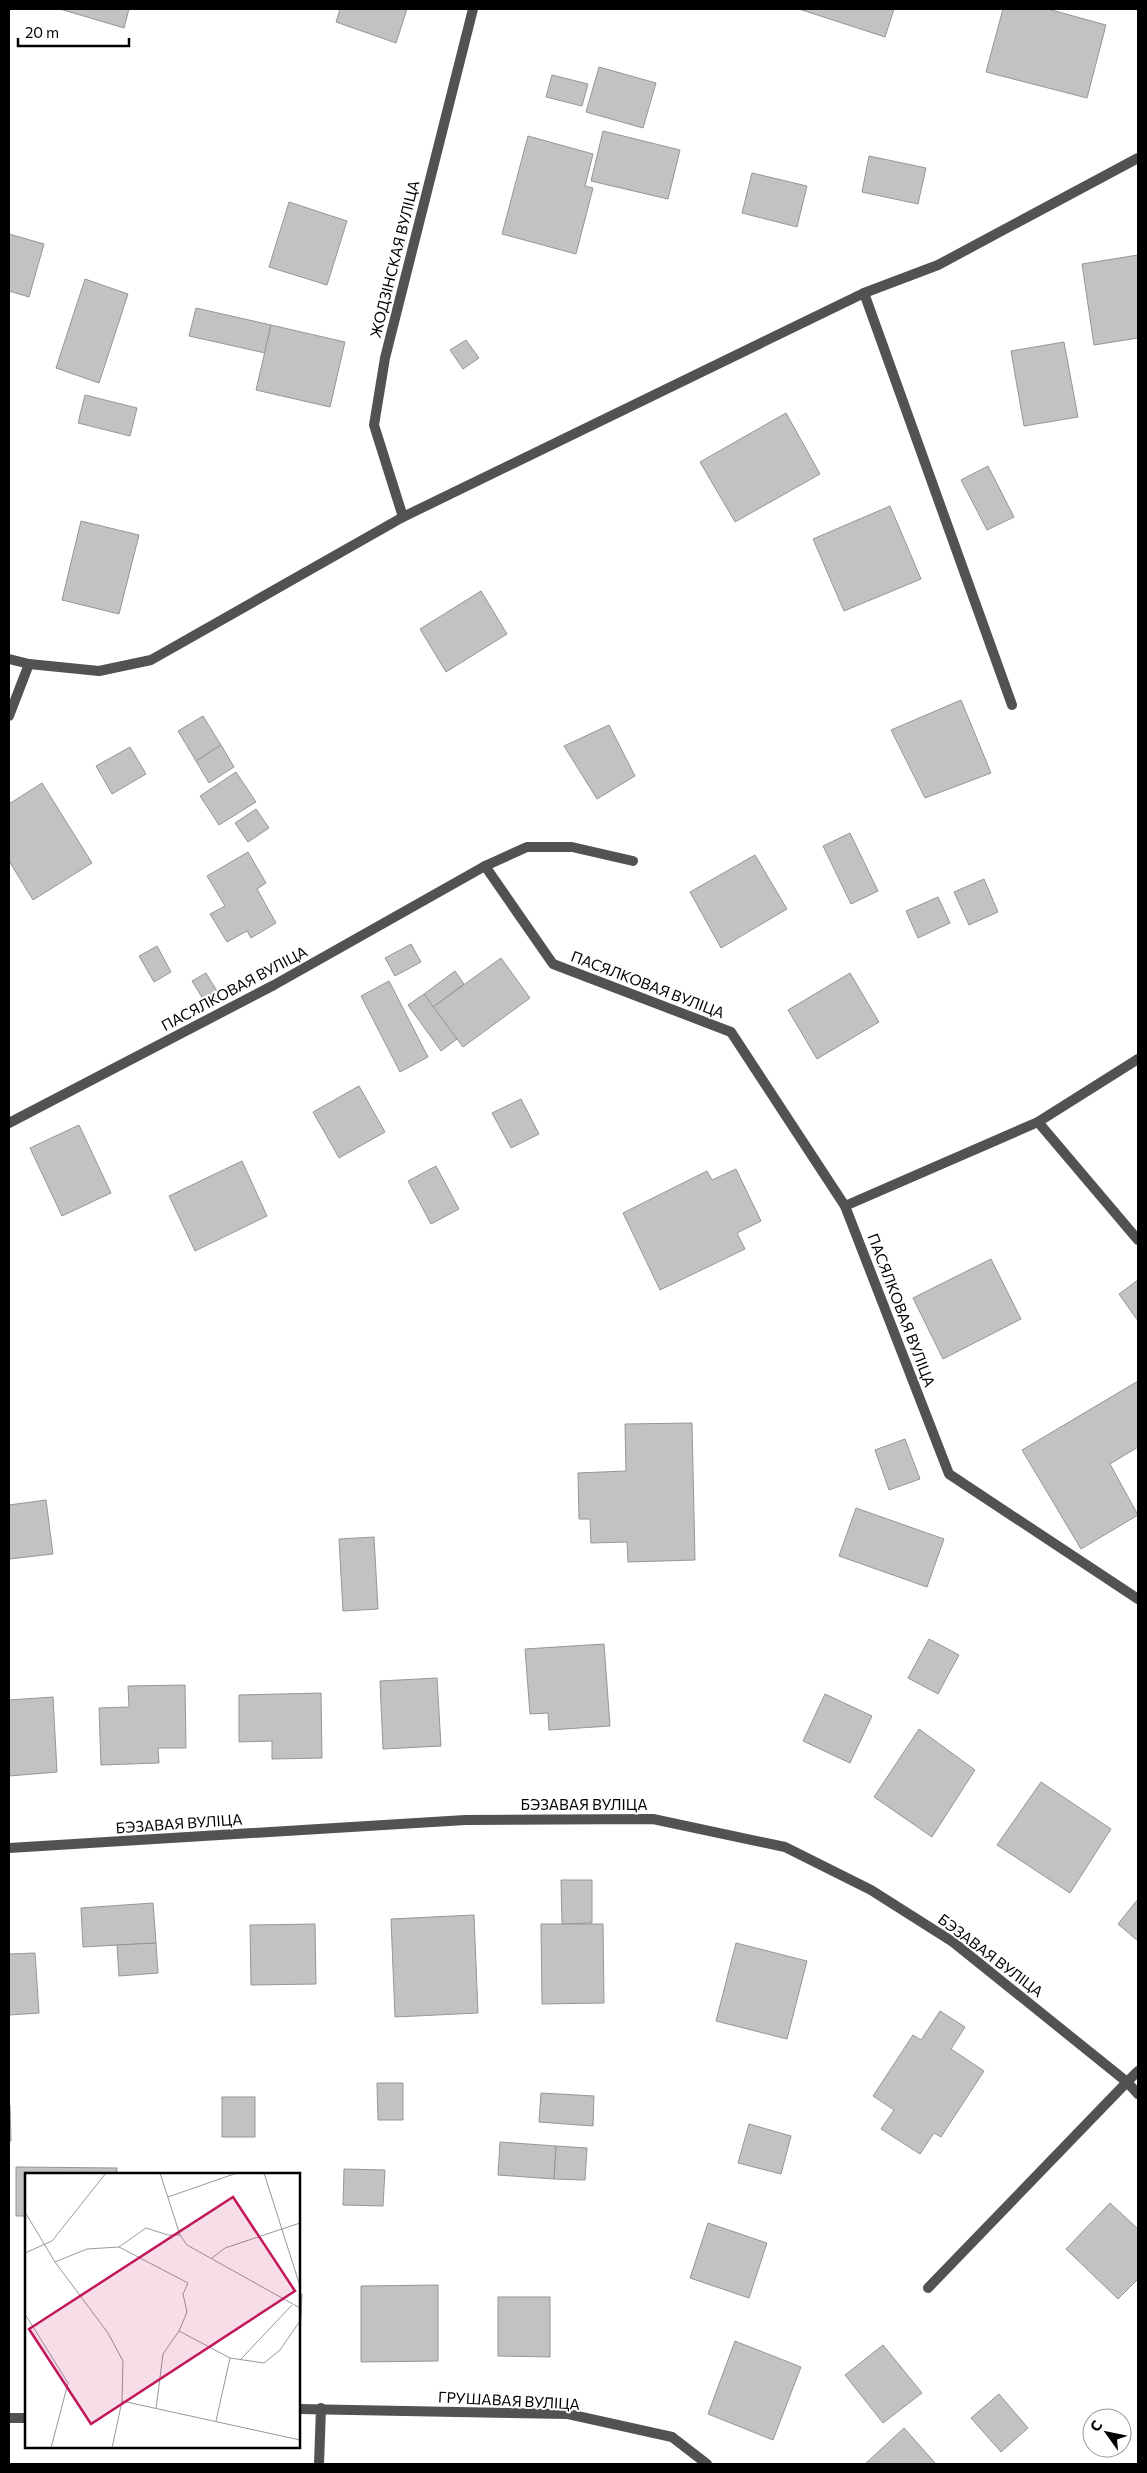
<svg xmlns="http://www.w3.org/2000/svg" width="1147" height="2473" font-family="Commissioner,sans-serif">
<rect width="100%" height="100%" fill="#fff"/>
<g fill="#c2c2c2" stroke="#969696">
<path d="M60,9h69l-5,19z"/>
<path d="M340,9h67l-11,34 -60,-21z"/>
<path d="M799,9h95l-9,28z"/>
<path d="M1003,9h45l58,16 -19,73 -101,-26z"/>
<path d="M599,67l57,16 -13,45 -57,-16z"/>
<path d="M552,75l36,9 -6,22 -36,-9z"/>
<path d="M603,131l77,19 -12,49 -77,-18z"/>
<path d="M528,136l65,18 -8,32 8,2 -17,66 -74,-20z"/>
<path d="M869,156l57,12 -8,36 -56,-12z"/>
<path d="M752,173l55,13 -10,41 -55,-14z"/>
<path d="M289,202l58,19 -20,64 -58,-18z"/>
<path d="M9,234l35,10 -15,53 -20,-6z"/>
<path d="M1138,255v83l-44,7 -12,-81z"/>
<path d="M85,279l43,15 -29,89 -43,-15z"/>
<path d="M196,308l75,17 -6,28 -76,-17z"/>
<path d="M271,325l74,17 -15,65 -74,-17z"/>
<path d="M466,340l13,18 -16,11 -13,-19z"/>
<path d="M1064,342l14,75 -54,9 -13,-75z"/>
<path d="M85,395l52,13 -7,28 -52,-13z"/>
<path d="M786,413l34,61 -85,48 -35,-60z"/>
<path d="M988,466l26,51 -27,13 -26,-50z"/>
<path d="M890,506l31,73 -77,32 -31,-72z"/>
<path d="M81,521l58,14 -20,79 -57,-14z"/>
<path d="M481,591l26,43 -61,38 -26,-43z"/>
<path d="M961,700l30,73 -66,25 -34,-68z"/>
<path d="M203,716l18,29 -25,16 -18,-30z"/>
<path d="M609,725l26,51 -38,23 -33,-53z"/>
<path d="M221,745l13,22 -25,16 -13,-22z"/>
<path d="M130,747l16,27 -34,20 -16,-28z"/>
<path d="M236,772l20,30 -37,23 -19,-29z"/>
<path d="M42,783l50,80 -59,37 -24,-39v-57z"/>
<path d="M256,809l13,19 -21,14 -13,-19z"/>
<path d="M850,833l28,58 -27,13 -28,-58z"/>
<path d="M248,852l18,31 -9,6 19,34 -25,15 -4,-7 -20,11 -17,-28 15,-8 -18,-30z"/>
<path d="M755,855l32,54 -66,39 -31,-56z"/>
<path d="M984,879l14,33 -29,13 -15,-33z"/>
<path d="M938,897l12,26 -32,15 -12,-27z"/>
<path d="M411,944l10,18 -26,14 -10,-18z"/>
<path d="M157,946l14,26 -17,10 -15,-26z"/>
<path d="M501,958l29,40 -67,49 -30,-40z"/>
<path d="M455,971l9,13 -31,23 -9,-13z"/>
<path d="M206,973l14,23 -14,8 -14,-23z"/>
<path d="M850,973l29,49 -62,37 -29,-49z"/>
<path d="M389,981l39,76 -28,15 -39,-76z"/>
<path d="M424,994l33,45 -16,12 -33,-46z"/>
<path d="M359,1086l26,46 -46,26 -26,-46z"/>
<path d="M521,1099l18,35 -28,14 -19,-35z"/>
<path d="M79,1125l32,68 -49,23 -32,-68z"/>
<path d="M242,1161l25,55 -72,35 -26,-55z"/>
<path d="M436,1166l23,43 -28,15 -23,-43z"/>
<path d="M736,1169l25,52 -24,12 8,16 -85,41 -37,-77 84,-42 5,9z"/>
<path d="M991,1259l30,60 -78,40 -30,-61z"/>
<path d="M1138,1280v41l-19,-27z"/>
<path d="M1138,1381v66l-28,17 28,51 -57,34 -59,-99z"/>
<path d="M692,1423l3,137 -67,2 -1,-20 -36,1 -1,-24h-11l-1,-46 48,-2 -1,-47z"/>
<path d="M905,1439l15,40 -31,11 -14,-40z"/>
<path d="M46,1500l7,54 -44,5v-54z"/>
<path d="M856,1508l88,31 -17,48 -88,-31z"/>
<path d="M374,1537l4,72 -35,2 -4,-72z"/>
<path d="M929,1639l30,16 -21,39 -30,-16z"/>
<path d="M604,1644l6,82 -61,4 -1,-17 -18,1 -5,-65z"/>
<path d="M437,1678l4,68 -58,3 -3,-68z"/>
<path d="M185,1685l1,63h-28l1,15 -58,2 -2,-57 30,-1 -1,-21z"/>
<path d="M321,1693l1,65 -50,1v-18l-33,1v-47z"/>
<path d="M825,1694l47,22 -22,47 -47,-22z"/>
<path d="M53,1697l4,75 -48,4v-76z"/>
<path d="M919,1729l56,41 -43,67 -58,-40z"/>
<path d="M1041,1782l70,47 -41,64 -73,-48z"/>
<path d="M561,1880h31v43l-30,1z"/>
<path d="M1138,1899v42l-20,-17z"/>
<path d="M153,1903l3,40 -73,4 -2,-39z"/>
<path d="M474,1915l4,98 -83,4 -4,-98z"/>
<path d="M315,1924l1,60 -65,1 -1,-60z"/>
<path d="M541,1924h62l1,79 -62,1z"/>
<path d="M156,1943l2,30 -39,3 -2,-31z"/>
<path d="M736,1943l71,18 -20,78 -71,-18z"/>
<path d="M35,1953l4,60 -30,2v-61z"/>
<path d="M940,2011l25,16 -14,22 33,22 -43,66 -7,-4 -14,21 -39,-25 13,-19 -21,-14 40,-61 8,5z"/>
<path d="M377,2083h26v37h-25z"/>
<path d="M541,2093l53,3 -1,30 -54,-4z"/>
<rect x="222" y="2097" width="33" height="40"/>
<path d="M9,2105h1l1,36h-2z"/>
<path d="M749,2124l42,12 -10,38 -43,-11z"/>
<path d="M500,2142l56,4 -2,33 -56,-4z"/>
<path d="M556,2146l31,2 -2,32 -31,-1z"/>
<path d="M16,2167l101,1v6h-91v42h-10z"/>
<path d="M344,2169l41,1 -2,36 -40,-1z"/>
<path d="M1110,2203l28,26v50l-20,20 -52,-50z"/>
<path d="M708,2223l59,20 -18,55 -59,-20z"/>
<path d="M438,2285v76l-77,1v-76z"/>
<path d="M299,2294h3l-3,66z"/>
<path d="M498,2297h52v60l-52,-1z"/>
<path d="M735,2341l66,26 -28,73 -65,-26z"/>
<path d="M883,2345l39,48 -39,30 -38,-48z"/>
<path d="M999,2394l29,34 -27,24 -30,-34z"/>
<path d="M904,2428l32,36h-71z"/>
</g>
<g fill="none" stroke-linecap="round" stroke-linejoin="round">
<g stroke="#525252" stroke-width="10">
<path d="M864,293l148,412"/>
<path d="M485,866l42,-19h45l61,14"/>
<path d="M1038,1122l100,118"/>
<path d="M928,2288l199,-206"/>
<path d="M319,2464l2,-56"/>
</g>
<g stroke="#525252" stroke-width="10">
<path d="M403,517l-29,-92 11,-67 88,-349"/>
<path d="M9,659l20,5 70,7 52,-11 252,-143 461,-224 74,-28 200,-107"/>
<path d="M9,716l20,-52"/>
<path d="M9,1123l265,-138 211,-119 68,98 178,68 114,174 104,268 189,125"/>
<path d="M845,1206l193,-84 100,-63"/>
<path d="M9,1848l456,-28 188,-1 132,28 86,43 82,52 174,140 11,12"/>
<path d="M1127,2082l11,-11"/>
<path d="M299,2409l269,5 104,23 35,27"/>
<path d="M9,2418h17"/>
</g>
</g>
<g text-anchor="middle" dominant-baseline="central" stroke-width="4" stroke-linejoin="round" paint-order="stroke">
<g font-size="15" fill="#000" stroke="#fff">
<text transform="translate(394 259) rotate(-76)">ЖОДЗІНСКАЯ ВУЛІЦА</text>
<text transform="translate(648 984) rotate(21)">ПАСЯЛКОВАЯ ВУЛІЦА</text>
<text transform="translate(234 988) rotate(-28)">ПАСЯЛКОВАЯ ВУЛІЦА</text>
<text transform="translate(902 1310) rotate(69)">ПАСЯЛКОВАЯ ВУЛІЦА</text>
<text x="584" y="1804">БЭЗАВАЯ ВУЛІЦА</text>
<text transform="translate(179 1823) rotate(-4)">БЭЗАВАЯ ВУЛІЦА</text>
<text transform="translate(991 1955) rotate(37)">БЭЗАВАЯ ВУЛІЦА</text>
<text transform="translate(509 2400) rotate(3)">ГРУШАВАЯ ВУЛІЦА</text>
</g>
</g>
<g transform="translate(25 2173)">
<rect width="275" height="275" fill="#fff"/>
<path fill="none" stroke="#999" stroke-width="1" d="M135,0l20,62 7,10 113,63M239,0l36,113M143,24l69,-24M0,39l30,50 53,71 15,28 -1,40 -10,47M94,74l27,-19 22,7h12M0,80l27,-12 54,-68M187,85l13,-10 75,-25M30,89l32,-13 32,-2 69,36 -5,11 4,18 -8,19 -16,23 -7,55M0,141l43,69 -17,65M154,158l51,27 34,5 16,-13 20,-29M216,186l51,-54M97,228l178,39M191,248l14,-63"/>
<path fill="#c2185b" fill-opacity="0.15" stroke="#c2185b" stroke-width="2.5" d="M208,24l62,94 -204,133 -62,-95z"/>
<rect width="275" height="275" fill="none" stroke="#000" stroke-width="2.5"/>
</g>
<rect width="1147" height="2473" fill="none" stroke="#000000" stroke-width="20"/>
<g transform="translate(1107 2433) rotate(303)"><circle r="24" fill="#ffffff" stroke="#999999"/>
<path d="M0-4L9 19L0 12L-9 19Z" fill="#000000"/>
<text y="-8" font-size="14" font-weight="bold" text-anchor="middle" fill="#000000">С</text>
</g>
<path d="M18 38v8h111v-8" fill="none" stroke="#000000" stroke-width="2.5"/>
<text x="25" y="38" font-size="15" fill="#000000" stroke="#ffffff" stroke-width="4" paint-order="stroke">20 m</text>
</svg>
